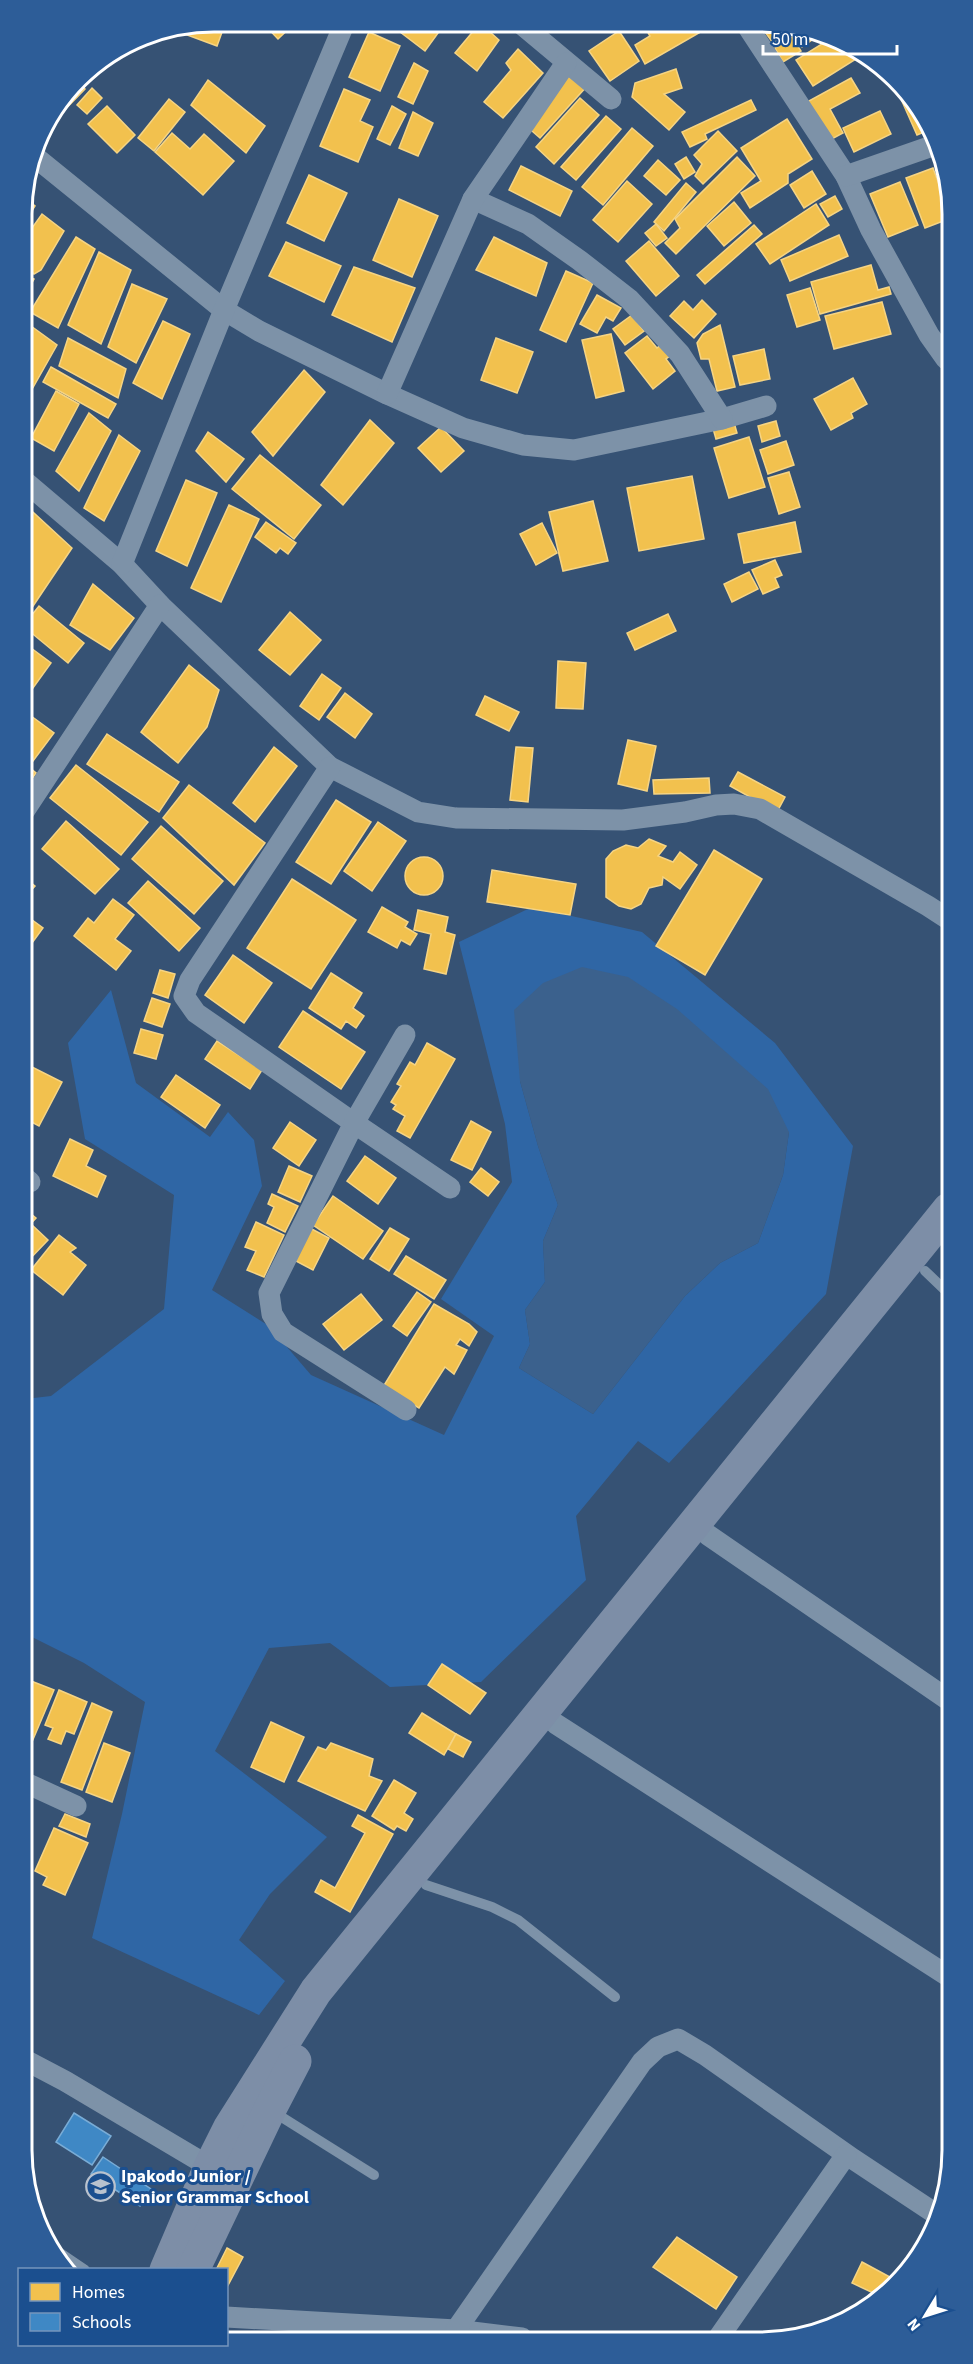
<svg xmlns="http://www.w3.org/2000/svg" width="973" height="2364" font-family="'Source Sans 3',sans-serif">
<rect width="100%" height="100%" fill="#365274"/>
<path fill="#2f66a5" fill-rule="evenodd" d="M532,907l110,25 133,111 78,103 -27,148 -157,169 -31,-22 -62,75 10,64 -105,102 -91,5 -60,-44 -61,5 -54,103 112,86 -57,57 -31,46 46,41 -26,34 -167,-77 30,-124 23,-112 -61,-39 -58,-29 -1,-235 26,-3 113,-87 10,-114 -89,-56 -17,-96 43,-53 25,93 74,54 18,-25 26,28 8,46 -50,104 57,36 42,49 133,60 50,-99 -53,-37 71,-117 -7,-58 -46,-182zM520,1081l269,51 -6,43 -25,68 -38,20 -35,33 -92,118 -74,-46 11,-24 -5,-34 20,-28 -2,-41 15,-36 -20,-59z"/>
<path fill="#3b618d" d="M582,967l46,10 49,32 91,80 21,43 -6,43 -25,68 -38,20 -35,33 -92,118 -74,-46 11,-24 -5,-34 20,-28 -2,-41 15,-36 -20,-59 -18,-65 -6,-71 29,-27z"/>
<g fill="#f2c14e" stroke="#f6d483" stroke-width="1.5">
<path d="M213,21h13l-9,25 -35,-13 2,-6z"/>
<path d="M261,21l35,1 -18,17z"/>
<path d="M387,22h59l-21,29z"/>
<path d="M480,23l19,17 -22,31 -22,-18z"/>
<path d="M643,24h57l4,6 -59,34 -10,-19 15,-9z"/>
<path d="M777,25l7,10 -11,8 -8,-11z"/>
<path d="M787,25h10l25,8 -20,14z"/>
<path d="M619,31l20,30 -29,20 -21,-30z"/>
<path d="M369,32l31,14 -20,45 -31,-14z"/>
<path d="M792,37l9,14 -18,11 -8,-14z"/>
<path d="M833,37l12,4 19,13 -51,32 -17,-26z"/>
<path d="M518,49l25,24 -40,45 -19,-16 27,-32 -5,-7z"/>
<path d="M414,63l14,8 -15,33 -15,-7z"/>
<path d="M676,69l6,19 -18,6 21,18 -16,18 -37,-33 3,-14z"/>
<path d="M572,71l16,14 -48,53 -16,-14z"/>
<path d="M851,78l9,15 -30,16 13,24 -15,8 -21,-39z"/>
<path d="M208,80l57,46 -19,27 -55,-48z"/>
<path d="M77,81l8,8 -34,35 -4,-4z"/>
<path d="M92,88l10,10 -15,16 -10,-9z"/>
<path d="M344,89l26,11 -10,21 13,6 -15,35 -38,-16z"/>
<path d="M907,97l20,34 -10,4 -16,-36z"/>
<path d="M580,98l19,17 -45,49 -18,-17z"/>
<path d="M169,99l16,13 -31,39 -16,-13z"/>
<path d="M751,100l5,10 -51,24 2,5 -17,8 -8,-15z"/>
<path d="M107,106l28,29 -18,18 -29,-29z"/>
<path d="M392,106l14,8 -16,31 -13,-6z"/>
<path d="M880,111l11,23 -37,18 -11,-24z"/>
<path d="M413,112l20,11 -15,33 -19,-8z"/>
<path d="M606,116l15,13 -45,51 -15,-13z"/>
<path d="M787,119l25,40 -24,15v9l-38,25 -9,-15 20,-12 -20,-33z"/>
<path d="M632,128l21,18 -50,59 -21,-18z"/>
<path d="M718,131l19,20 -34,33 -8,-8 7,-12 -8,-9z"/>
<path d="M172,133l18,16 14,-15 30,27 -31,34 -48,-43z"/>
<path d="M686,157l9,15 -11,7 -9,-15z"/>
<path d="M737,157l18,19 -79,78 -11,-11 15,-15 -5,-9z"/>
<path d="M658,160l22,20 -14,15 -22,-19z"/>
<path d="M521,166l51,25 -12,25 -51,-26z"/>
<path d="M933,168l13,35v17l-21,8 -19,-50z"/>
<path d="M812,171l14,23 -22,14 -14,-23z"/>
<path d="M309,175l38,18 -23,48 -37,-18z"/>
<path d="M627,181l25,23 -34,38 -25,-22z"/>
<path d="M900,182l18,43 -30,12 -18,-43z"/>
<path d="M686,183l10,9 -32,39 -10,-9z"/>
<path d="M23,196l12,10 -13,21 -1,-26z"/>
<path d="M835,196l7,13 -14,8 -8,-13z"/>
<path d="M399,199l39,17 -26,61 -39,-17z"/>
<path d="M734,202l17,21 -27,23 -17,-20z"/>
<path d="M816,204l13,21 -59,39 -14,-20z"/>
<path d="M42,214l22,17 -23,39 -7,4 -12,-12v-20z"/>
<path d="M656,224l11,14 -11,8 -11,-13z"/>
<path d="M754,225l8,9 -57,50 -8,-9z"/>
<path d="M839,235l9,21 -58,25 -9,-21z"/>
<path d="M76,237l19,12 -37,79 -28,-16z"/>
<path d="M494,237l53,26 -11,33 -60,-26z"/>
<path d="M649,241l30,35 -23,20 -30,-35z"/>
<path d="M286,242l55,24 -17,36 -55,-26z"/>
<path d="M99,252l32,18 -30,74 -33,-19z"/>
<path d="M871,265l7,25 11,-3 2,7 -71,20 -9,-32z"/>
<path d="M354,267l61,21 -23,54 -60,-27z"/>
<path d="M566,271l27,12 -27,59 -26,-12z"/>
<path d="M22,273l12,6 -12,22z"/>
<path d="M132,284l35,15 -31,64 -28,-16z"/>
<path d="M810,288l10,32 -23,7 -10,-32z"/>
<path d="M597,295l24,13 -8,13 -7,-4 -9,16 -17,-9z"/>
<path d="M702,300l14,14 -22,24 -24,-22 14,-15 9,9z"/>
<path d="M882,302l9,32 -57,15 -9,-33z"/>
<path d="M632,315l12,16 -19,14 -12,-16z"/>
<path d="M163,321l27,13 -28,65 -29,-16z"/>
<path d="M720,325l15,62 -18,4 -8,-32h-8l-4,-16 6,-9z"/>
<path d="M31,326l26,19 -35,62v-63z"/>
<path d="M611,334l13,57 -28,7 -14,-58z"/>
<path d="M647,336l10,12 8,-7 9,12 -8,6 9,12 -22,18 -28,-36z"/>
<path d="M68,338l58,31 -8,29 -59,-32z"/>
<path d="M496,338l37,14 -16,41 -36,-13z"/>
<path d="M764,349l6,30 -30,6 -7,-29z"/>
<path d="M51,367l65,37 -8,14 -65,-36z"/>
<path d="M304,370l21,22 -52,64 -21,-24z"/>
<path d="M853,378l14,26 -16,9 2,5 -22,12 -17,-31z"/>
<path d="M56,391l23,13 -25,47 -23,-13z"/>
<path d="M89,413l22,18 -32,60 -23,-20z"/>
<path d="M733,419l4,14 -21,6 -4,-14z"/>
<path d="M370,420l24,23 -51,62 -22,-20z"/>
<path d="M776,421l4,15 -18,6 -4,-16z"/>
<path d="M441,427l23,24 -23,21 -23,-24z"/>
<path d="M208,432l36,27 -18,23 -30,-31z"/>
<path d="M119,435l21,16 -36,70 -20,-13z"/>
<path d="M749,437l16,50 -36,11 -15,-50z"/>
<path d="M786,441l8,24 -26,9 -8,-24z"/>
<path d="M260,455l61,50 -27,34 -62,-50z"/>
<path d="M789,472l11,35 -21,7 -11,-36z"/>
<path d="M692,476l12,63 -65,12 -12,-63z"/>
<path d="M186,480l31,13 -30,73 -31,-15z"/>
<path d="M593,501l15,60 -45,10 -14,-59z"/>
<path d="M22,502l50,46 -49,73z"/>
<path d="M229,505l30,14 -38,83 -30,-14z"/>
<path d="M266,522l30,21 -8,11 -8,-6 -4,5 -21,-16z"/>
<path d="M795,522l6,30 -57,11 -6,-29z"/>
<path d="M542,523l15,30 -21,12 -16,-31z"/>
<path d="M775,560l7,15 -7,3 4,9 -16,7 -11,-24z"/>
<path d="M749,572l9,17 -26,13 -8,-18z"/>
<path d="M93,584l41,34 -24,32 -40,-25z"/>
<path d="M39,606l45,37 -16,20 -45,-37z"/>
<path d="M290,612l31,28 -31,35 -31,-25z"/>
<path d="M668,614l8,17 -41,19 -8,-17z"/>
<path d="M23,642l28,21 -26,36 -2,-1z"/>
<path d="M558,661l28,2 -3,46 -27,-1z"/>
<path d="M189,665l30,25 -12,37 -29,36 -37,-31z"/>
<path d="M322,674l19,14 -22,32 -19,-14z"/>
<path d="M345,693l27,21 -17,24 -28,-21z"/>
<path d="M485,696l34,16 -10,19 -33,-16z"/>
<path d="M23,710l31,23 -21,28 -10,-7z"/>
<path d="M107,734l72,48 -20,30 -72,-48z"/>
<path d="M628,740l28,6 -9,45 -29,-7z"/>
<path d="M274,747l23,19 -42,56 -22,-19z"/>
<path d="M516,747l17,1 -5,54 -18,-2z"/>
<path d="M23,762l13,11 -13,20z"/>
<path d="M76,765l72,57 -27,33 -71,-57z"/>
<path d="M738,772l47,25 -8,15 -47,-26z"/>
<path d="M709,778l1,15 -56,1 -1,-14z"/>
<path d="M189,785l76,58 -31,42 -71,-67z"/>
<path d="M336,800l35,22 -40,62 -35,-22z"/>
<path d="M66,821l53,48 -24,25 -53,-45z"/>
<path d="M378,822l28,19 -34,50 -28,-20z"/>
<path d="M161,826l62,55 -29,33 -62,-55z"/>
<path d="M649,839l17,7 -8,10 15,6 7,-10 17,13 -17,24 -17,-12 -1,8 -13,3 -8,16 -10,5 -12,-3 -13,-9v-38l7,-8 13,-6 12,3z"/>
<path d="M714,850l48,29 -57,96 -49,-29z"/>
<circle cx="424" cy="876" r="19"/>
<path d="M492,870l84,14 -6,31 -83,-13z"/>
<path d="M23,876l12,10 -11,12z"/>
<path d="M292,879l64,41 -45,69 -64,-41z"/>
<path d="M148,881l52,47 -21,23 -51,-48z"/>
<path d="M113,899l21,16 -19,24 16,12 -15,19 -42,-34 14,-18 6,5z"/>
<path d="M382,907l26,15 -3,5 12,7 -7,11 -9,-5 -4,8 -29,-16z"/>
<path d="M418,910l30,7 -3,15 10,3 -9,39 -22,-5 7,-35 -17,-4z"/>
<path d="M24,914l19,14 -19,26z"/>
<path d="M233,955l39,28 -28,40 -39,-28z"/>
<path d="M160,970l15,4 -7,24 -15,-5z"/>
<path d="M331,973l31,20 -9,15 11,8 -8,12 -10,-7 -5,8 -32,-21z"/>
<path d="M152,998l18,6 -8,23 -18,-6z"/>
<path d="M303,1011l62,41 -24,37 -62,-42z"/>
<path d="M141,1029l22,6 -7,24 -22,-6z"/>
<path d="M217,1041l45,29 -12,19 -45,-30z"/>
<path d="M427,1043l28,16 -45,79 -13,-7 8,-15 -12,-7 3,-4 -5,-3 10,-16 -4,-2 13,-22 5,3z"/>
<path d="M24,1063l38,19 -23,44 -15,-8z"/>
<path d="M176,1075l44,30 -15,23 -44,-31z"/>
<path d="M471,1121l20,11 -19,38 -21,-10z"/>
<path d="M290,1122l26,18 -17,26 -26,-18z"/>
<path d="M70,1139l23,11 -7,16 20,10 -9,21 -44,-21z"/>
<path d="M365,1156l31,22 -18,26 -31,-23z"/>
<path d="M289,1166l23,10 -12,26 -22,-10z"/>
<path d="M481,1168l18,14 -11,14 -18,-14z"/>
<path d="M272,1194l26,12 -13,26 -18,-9 7,-16 -6,-3z"/>
<path d="M333,1196l50,35 -20,28 -50,-34z"/>
<path d="M24,1208l12,10 -11,12z"/>
<path d="M256,1222l28,13 -20,42 -17,-7 9,-19 -11,-4z"/>
<path d="M31,1224l17,16 -22,23 -1,-32z"/>
<path d="M308,1227l21,11 -16,32 -21,-11z"/>
<path d="M390,1228l19,11 -20,32 -19,-12z"/>
<path d="M59,1235l17,13 -6,4 16,13 -23,30 -32,-25z"/>
<path d="M406,1256l40,24 -12,19 -40,-25z"/>
<path d="M417,1292l14,10 -24,34 -14,-10z"/>
<path d="M361,1294l21,26 -38,30 -21,-26z"/>
<path d="M434,1304l35,20 8,8 -8,14 -9,-7 -4,6 11,5 -13,24 -9,-7 -26,41 -36,-21z"/>
<path d="M442,1664l44,29 -16,21 -42,-29z"/>
<path d="M26,1679l28,11 -28,66z"/>
<path d="M59,1690l28,12 -13,32 -8,-3 -5,13 -13,-5 5,-11 -8,-3z"/>
<path d="M92,1703l20,9 -30,78 -21,-8z"/>
<path d="M422,1713l34,21 -12,21 -35,-22z"/>
<path d="M271,1722l33,15 -20,45 -33,-15z"/>
<path d="M456,1734l15,8 -8,15 -15,-8z"/>
<path d="M104,1743l26,10 -18,49 -26,-10z"/>
<path d="M331,1743l42,16 -4,17 13,5 -17,30 -67,-30 20,-34 8,3z"/>
<path d="M394,1780l22,13 -12,20 9,6 -7,12 -9,-5 -3,4 -22,-14z"/>
<path d="M65,1814l25,10 -4,13 -27,-11z"/>
<path d="M358,1815l35,19 -43,78 -35,-20 6,-12 14,8 30,-55 -13,-7z"/>
<path d="M54,1828l34,15 -23,52 -22,-10 4,-8 -12,-6z"/>
<path d="M677,2237l60,40 -21,32 -63,-42z"/>
<path d="M227,2248l16,9 -17,32v-19h-10z"/>
<path d="M862,2262l37,20 -17,15 -30,-14z"/>
</g>
<g fill="#3f88c5" stroke="#79acd6" stroke-width="1.5">
<path d="M74,2113l37,23 -19,29 -36,-23z"/>
<path d="M103,2157l48,32 -11,17 -49,-32z"/>
</g>
<g fill="none" stroke-linecap="round" stroke-linejoin="round">
<g stroke="#7d92a8" stroke-width="10">
<path d="M925,1271l24,23"/>
<path d="M426,1885l66,22 26,13 97,77"/>
<path d="M272,2111l102,64"/>
<path d="M57,2251l28,19"/>
</g>
<g stroke="#7d92a8" stroke-width="21">
<path d="M520,23l91,76"/>
<path d="M746,24l100,152 25,54 58,105 17,24"/>
<path d="M34,156l190,154 35,21 128,63 76,34 60,17 51,5 148,-31 44,-13"/>
<path d="M846,176l89,-31"/>
<path d="M473,199l55,25 51,36 50,39 51,55 42,65"/>
<path d="M387,394l86,-195 93,-136"/>
<path d="M22,479l100,85 38,41 170,162 88,45 38,6 167,2 62,-8 31,-7 18,-1 26,5 168,97 20,13"/>
<path d="M122,564l102,-254 121,-288"/>
<path d="M330,767l-140,213 -6,16 12,17 158,110 -85,170 3,21 11,18 123,78"/>
<path d="M23,813l137,-208"/>
<path d="M405,1035l-51,88 96,65"/>
<path d="M24,1177l6,5"/>
<path d="M708,1535l242,166"/>
<path d="M556,1724l395,254"/>
<path d="M26,1783l50,23"/>
<path d="M27,2061l38,20 145,86"/>
<path d="M226,2317l230,13 66,8"/>
<path d="M456,2330l186,-268 16,-15 20,-8 27,16 148,104 86,57"/>
<path d="M719,2337l127,-182"/>
</g>
<g stroke="#7d8ea7" stroke-width="33">
<path d="M166,2270l44,-103 20,-40 86,-136 633,-782"/>
<path d="M193,2270l77,-161 25,-48"/>
</g>
</g>
<defs>
<symbol id="school-ring" viewBox="-11 -11 22 22"><circle r="9.5" fill="#1b4f8f" stroke="#b9c2ce" stroke-width="1.5"/><path d="M0-5L7-2L0 1L-7-2ZM-4 1L0 2.5L4 1V4Q0 6-4 4Z" fill="#b9c2ce"/></symbol>
</defs>
<g fill-rule="evenodd">
<use href="#school-ring" x="84" y="2170" width="33" height="33"/>
</g>
<g text-anchor="middle" dominant-baseline="central" stroke-width="6" stroke-linejoin="round" paint-order="stroke">
<g font-size="18" font-weight="bold" fill="#fff" stroke="#1b4f8f" text-anchor="start">
<text x="121" y="2176">Ipakodo Junior /<tspan x="121" dy="21">Senior Grammar School</tspan></text>
</g>
</g>
<path d="M0 0H973V2364H0ZM214 32H760A182 182 0 0 1 942 214V2150A182 182 0 0 1 760 2332H214A182 182 0 0 1 32 2150V214A182 182 0 0 1 214 32Z" fill="#2d5d98" fill-rule="evenodd"/>
<path fill="none" stroke="#fff" stroke-width="3" d="M214 32H760A182 182 0 0 1 942 214V2150A182 182 0 0 1 760 2332H214A182 182 0 0 1 32 2150V214A182 182 0 0 1 214 32Z"/>
<rect x="18" y="2268" width="210" height="78" fill="#1b4f8f" stroke="#7695bc" stroke-width="1.5"/>
<rect x="30" y="2283" width="30" height="18" fill="#f2c14e" stroke="#7695bc" stroke-width="1.5"/>
<text x="72" y="2298" font-size="18" fill="#ffffff">Homes</text>
<rect x="30" y="2313" width="30" height="18" fill="#3f88c5" stroke="#7695bc" stroke-width="1.5"/>
<text x="72" y="2328" font-size="18" fill="#ffffff">Schools</text>
<g transform="translate(925 2316) rotate(232)" stroke="#1b4f8f" stroke-width="4.5" paint-order="stroke">
<path d="M0-4.5L10 22L0 15L-10 22Z" fill="#ffffff"/>
<text y="-9" font-size="16" font-weight="bold" text-anchor="middle" fill="#ffffff">N</text>
</g>
<path d="M763 45v9h134v-9" fill="none" stroke="#ffffff" stroke-width="3"/>
<text x="772" y="45" font-size="18" fill="#ffffff" stroke="#1b4f8f" stroke-width="4.5" paint-order="stroke">50 m</text>
</svg>
